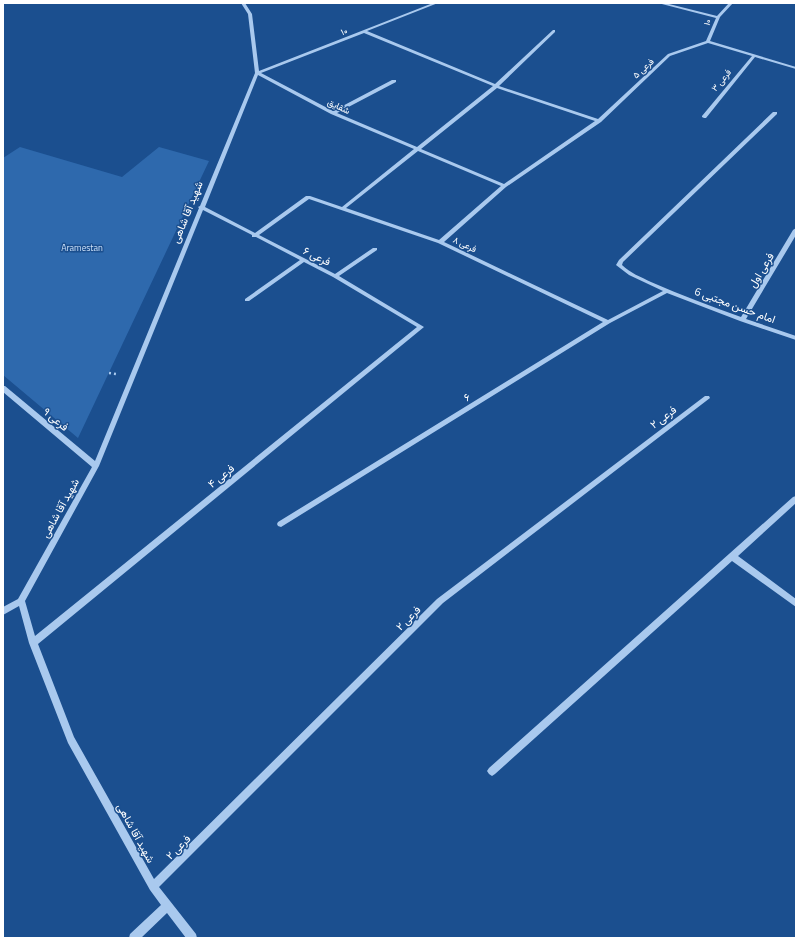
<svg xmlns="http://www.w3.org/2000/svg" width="799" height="941" font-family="'Titillium Web',Vazirmatn,sans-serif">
<rect width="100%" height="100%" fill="#1b4f8f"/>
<path fill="#2e69ad" d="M20,147l102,30 37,-30 50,14 -131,277 -75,-63v-217z"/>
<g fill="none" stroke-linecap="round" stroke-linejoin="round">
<path stroke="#a9c9ee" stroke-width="2.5" stroke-dasharray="2 3" stroke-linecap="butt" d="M109,373l7,1"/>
<g fill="#a9c9ee" fill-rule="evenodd">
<path d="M241,3h4l7,11 7,57 174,-68h5l-71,28 128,53 58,-54h2v2l-56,54 99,33 70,-65 38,-13 10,-23 -58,-15h7l52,13 12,-13h4l-13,14 -10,24 86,26v2l-41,-12 -49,61h-2l-2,-1v-1l50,-60 -44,-13 -38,13 -69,66 -95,65 -62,55 164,78 55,-29 -34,-16 -13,-10 3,-5 154,-148h4v2l-154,148 -1,3c8,8 19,12 29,17 30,13 59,24 90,35l52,-87 3,-2v7l-50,84 50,17v4l-56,-19 -73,-28 -57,30 -329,204 -3,-1 -1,-2 1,-2 325,-200 -165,-79 -129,-44 -50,36 76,39 38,-26h4v2l-38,26 85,51 -386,317 36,93 80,142 283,-280 268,-203h4l1,2 -267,205 -284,284 37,47 1,4h-11l-19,-25 -26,25h-12l1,-4 31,-29 -11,-15 -82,-147 -39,-100 -10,-37 -16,9v-8l15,-8 74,-132 -89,-75v-6h2l90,75 104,-253 -1,-1 2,-1 55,-133 -7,-59zM364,33l129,53 -76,61 -80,-34 59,-31v-2h-4l-59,31 -72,-38zM258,75l73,39 83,35 -72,58 -32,-11h-4l-51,37 -50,-26zM497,88l98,33 -91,63 -83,-35zM418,151l83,35 -62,54 -93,-32zM203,210l49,25v2h4l44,23 -55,39v2h4l55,-39 29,15 84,50 -382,309 -10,-35 74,-135z"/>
<path d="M796,496v7l-58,53 58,43v8l-64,-46 -237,213 -3,2 -3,-2 -2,-3 2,-3 304,-271z"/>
</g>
</g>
<g text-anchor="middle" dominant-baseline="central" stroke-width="3" stroke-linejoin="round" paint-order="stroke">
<g font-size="9" fill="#fff" stroke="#1b4f8f">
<text transform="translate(707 22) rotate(-70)">۱۰</text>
<text transform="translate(344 31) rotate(-21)">۱۰</text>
<text transform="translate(643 68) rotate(-43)">فرعی ۵</text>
<text transform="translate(721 80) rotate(-51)">فرعی ۳</text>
<text transform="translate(339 106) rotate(25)">شقایق</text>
<text transform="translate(465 244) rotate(25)">فرعی ۸</text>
</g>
<g font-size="9" fill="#cfe3fa" stroke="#1b4f8f">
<text x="82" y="247">Aramestan</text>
</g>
<g font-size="11" fill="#fff" stroke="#1b4f8f">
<text transform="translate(187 212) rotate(-68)">شهید آقا شاهی</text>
<text transform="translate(317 256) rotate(26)">فرعی ۶</text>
<text transform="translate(761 270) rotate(-59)">فرعی اول</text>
<text transform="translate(735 305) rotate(20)">امام حسن مجتبی 6</text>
<text transform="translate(467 397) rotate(-32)">۶</text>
<text transform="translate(663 417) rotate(-37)">فرعی ۲</text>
<text transform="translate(56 419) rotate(40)">فرعی ۹</text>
<text transform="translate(221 476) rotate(-39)">فرعی ۴</text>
<text transform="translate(60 508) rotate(-61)">شهید آقا شاهی</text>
<text transform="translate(408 618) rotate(-45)">فرعی ۲</text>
<text transform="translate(136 833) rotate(61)">شهید آقا شاهی</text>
<text transform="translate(178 847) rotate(-45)">فرعی ۲</text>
</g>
</g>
<rect width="799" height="941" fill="none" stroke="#ffffff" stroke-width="8"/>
</svg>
